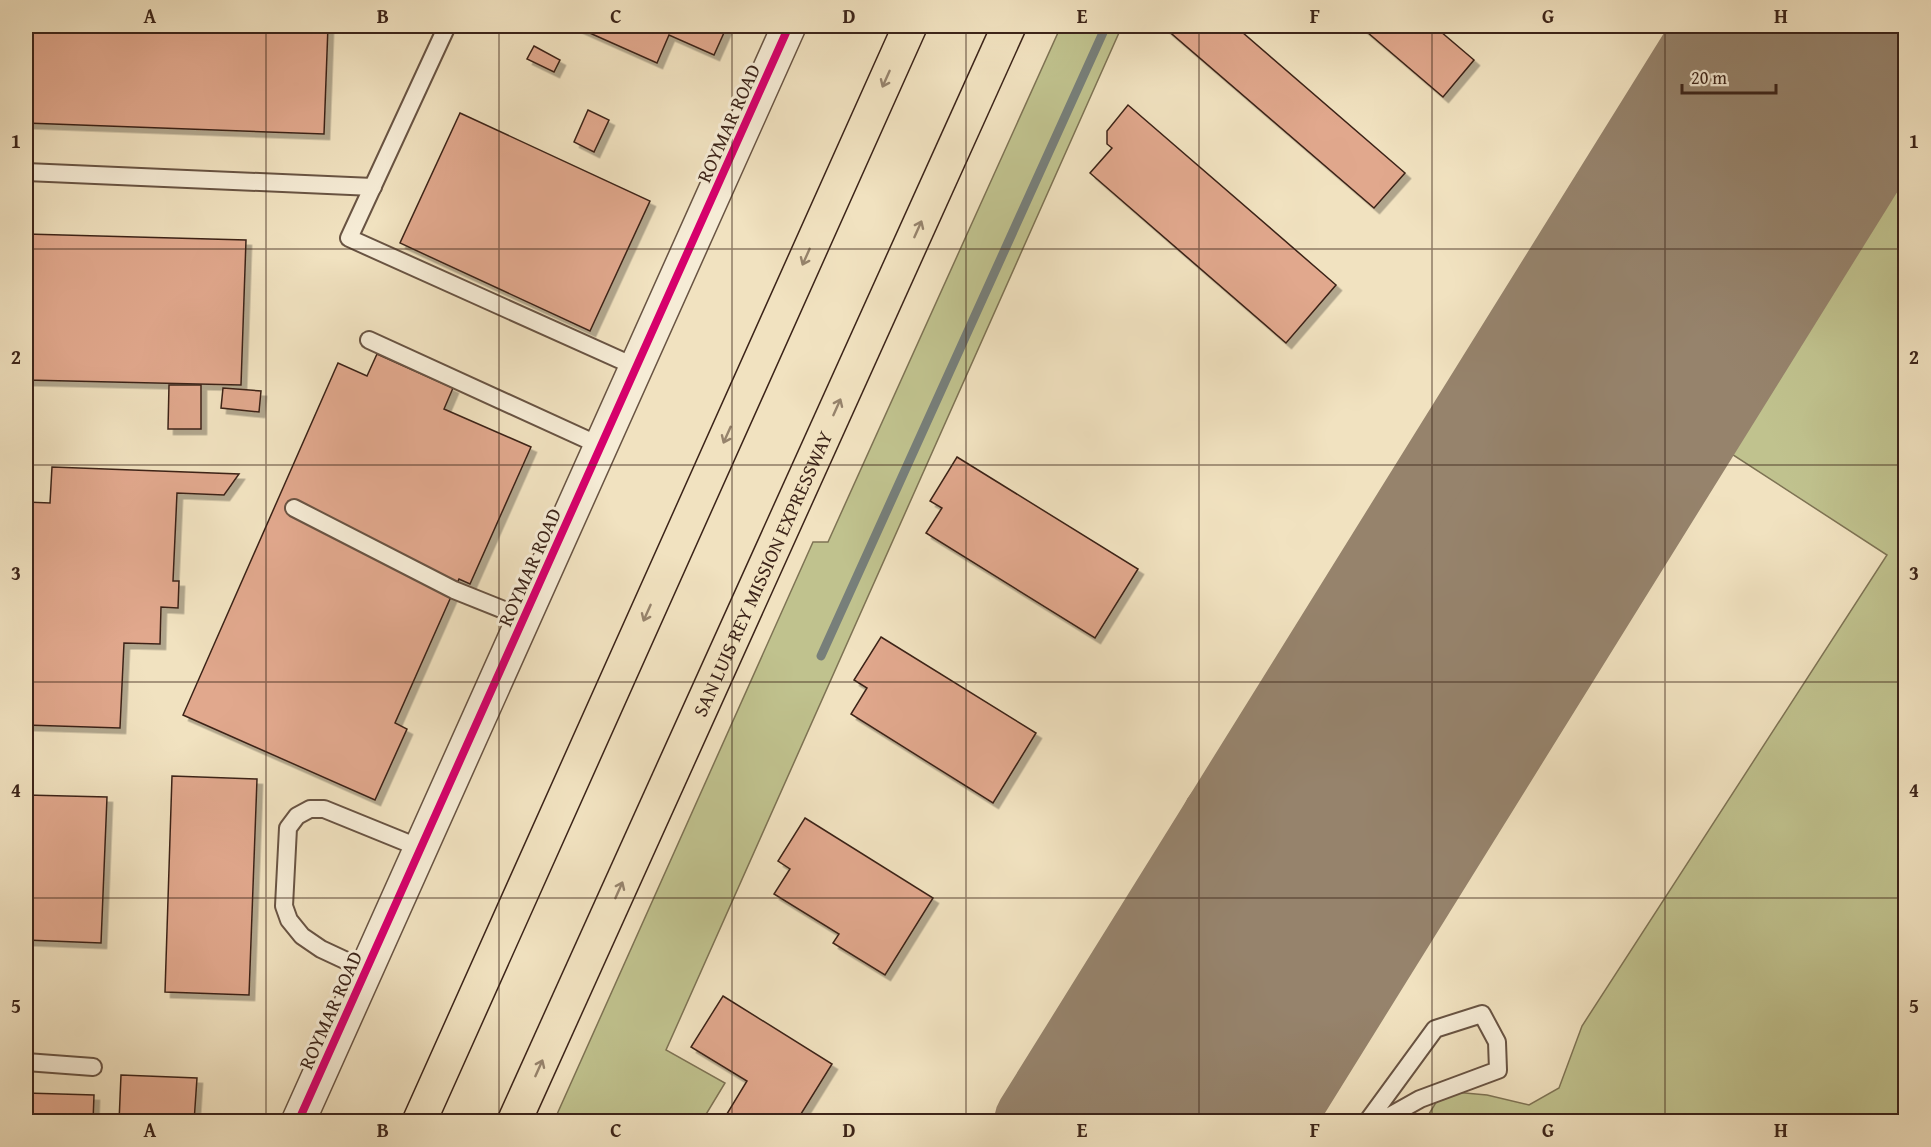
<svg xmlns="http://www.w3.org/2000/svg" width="1931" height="1147" font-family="'Gentium Book Plus',serif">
<defs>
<filter id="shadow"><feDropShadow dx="5.5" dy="5.5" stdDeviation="0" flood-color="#0004"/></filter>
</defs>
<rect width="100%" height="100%" fill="#f1e2c0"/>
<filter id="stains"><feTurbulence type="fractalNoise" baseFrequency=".00333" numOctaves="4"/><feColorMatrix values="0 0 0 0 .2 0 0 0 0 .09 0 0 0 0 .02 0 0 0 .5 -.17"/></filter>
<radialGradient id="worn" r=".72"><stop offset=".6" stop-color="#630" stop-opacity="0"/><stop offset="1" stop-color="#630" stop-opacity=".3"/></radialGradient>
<g fill="#c0c28e" stroke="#7e7354" stroke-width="1.5">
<path d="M1061,26h61l-456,1024 59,33 -23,38h-148l259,-579h15z"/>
<path d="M1905,169v952l-481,1 19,-31 44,4 42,10 30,-17 23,-62 305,-471 -160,-104z"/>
</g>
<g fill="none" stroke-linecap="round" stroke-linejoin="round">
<path stroke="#777f7a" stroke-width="9" d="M821,656l285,-630"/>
<g stroke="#96836c" stroke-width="86">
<path d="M1275,802l3,4c13,8 27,19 40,24 30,11 57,-15 78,-33"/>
<path d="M1224,821c33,-24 46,-19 80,0 12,7 21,12 26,25 8,21 0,44 -4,64"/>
<path d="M1037,1122l682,-1096"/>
</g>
<path stroke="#96836c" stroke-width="213" d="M1194,1122l681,-1096"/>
</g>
<g fill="#e1a88d" stroke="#3c2419" stroke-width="1.5" filter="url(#shadow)">
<path d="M26,26h302l-4,108 -298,-11z"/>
<path d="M574,26h153l-13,29 -45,-20 -12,28z"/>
<path d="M1168,26h67l170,147 -31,35 -209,-180z"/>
<path d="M1360,26h74l40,34 -31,37z"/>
<path d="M534,46l26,14 -6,12 -27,-13z"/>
<path d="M1128,105l208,180 -50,58 -196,-170 22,-25 -5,-4v-13z"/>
<path d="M588,110l21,10 -15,32 -20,-10z"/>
<path d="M460,113l190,88 -60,130 -190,-88z"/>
<path d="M26,234l220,6 -5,145 -215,-5z"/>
<path d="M377,354l76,34 -9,21 87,38 -61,137 -11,-5 -5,11 -59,133 12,6 -32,71 -192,-85 155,-352 29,13z"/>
<path d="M169,385h32v44h-33z"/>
<path d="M223,388l38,3 -2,21 -38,-4z"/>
<path d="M957,457l181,112 -43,69 -169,-105 16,-25 -12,-7z"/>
<path d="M52,467l187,7 -15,21 -47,-2 -4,88h6l-1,27 -17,-1 -1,37 -36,-1 -4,85 -94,-3v-223l24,1z"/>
<path d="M881,637l155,96 -43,70 -142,-89 16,-26 -13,-8z"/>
<path d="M172,776l85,3 -8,216 -84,-3z"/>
<path d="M26,795l81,2 -6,146 -75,-3z"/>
<path d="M805,818l128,80 -48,77 -52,-32 6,-9 -65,-40 16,-25 -12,-8z"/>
<path d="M723,996l109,68 -36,58h-74l25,-41 -56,-34z"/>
<path d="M121,1075l76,3 -3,44h-75z"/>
<path d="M26,1093l68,2 -1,27h-67z"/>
</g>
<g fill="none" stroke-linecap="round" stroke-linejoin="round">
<defs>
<g id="lane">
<path d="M447,26l-98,212 287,129"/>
<path d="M26,172l347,15"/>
<path d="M369,340l232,106"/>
<path d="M294,508l160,82 70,28"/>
<path d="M366,970l-45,-21 -19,-13 -13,-16 -5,-14 4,-78 9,-12 13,-7h14l96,39"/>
<path d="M26,1062l67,5"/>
<path d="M1367,1122l68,-93 47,-15 15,28 1,28 -78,29 -41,23"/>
</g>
<path id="street" d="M298,1122l491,-1096"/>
<g id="highway">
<path d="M419,1122l491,-1096"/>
<path id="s1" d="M514,1122l495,-1096"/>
</g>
</defs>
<use href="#lane" stroke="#695443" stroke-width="20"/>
<use href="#street" stroke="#695443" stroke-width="36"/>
<use href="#highway" stroke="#3c2419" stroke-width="36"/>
<use href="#lane" stroke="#f6ecd6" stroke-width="16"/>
<use href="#street" stroke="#f6ecd6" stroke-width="33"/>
<use href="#highway" stroke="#f1e2c0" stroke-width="33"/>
<defs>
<path id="cycleway" d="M298,1122l491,-1096"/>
</defs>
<use href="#cycleway" stroke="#f6ecd6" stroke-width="11"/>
<use href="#cycleway" stroke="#d6006c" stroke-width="8"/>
</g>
<defs><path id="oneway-shaft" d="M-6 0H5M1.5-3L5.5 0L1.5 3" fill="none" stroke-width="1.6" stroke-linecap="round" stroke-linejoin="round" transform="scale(1.5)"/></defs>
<g stroke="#96836c">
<use href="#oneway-shaft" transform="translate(886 79) rotate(114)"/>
<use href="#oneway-shaft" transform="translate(918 229) rotate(-66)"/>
<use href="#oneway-shaft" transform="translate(806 257) rotate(114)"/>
<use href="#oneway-shaft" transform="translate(837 407) rotate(-66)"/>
<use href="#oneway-shaft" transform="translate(727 435) rotate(114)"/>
<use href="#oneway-shaft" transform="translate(647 613) rotate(114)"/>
<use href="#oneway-shaft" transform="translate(619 890) rotate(-66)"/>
<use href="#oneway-shaft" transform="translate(539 1068) rotate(-66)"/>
</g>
<path fill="none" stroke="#3c2419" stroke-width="1.5" stroke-opacity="0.55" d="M266,26v1096M499,26v1096M732,26v1096M966,26v1096M1199,26v1096M1432,26v1096M1665,26v1096M26,249h1880M26,465h1880M26,682h1880M26,898h1880"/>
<g text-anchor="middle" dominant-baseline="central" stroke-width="6" stroke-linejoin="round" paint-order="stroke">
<g font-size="20" fill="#3c2419" stroke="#f6ecd6">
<text transform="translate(728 123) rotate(-66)">ROYMAR ROAD</text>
<text transform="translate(529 567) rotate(-66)">ROYMAR ROAD</text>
<text stroke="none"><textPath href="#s1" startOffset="602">SAN LUIS REY MISSION EXPRESSWAY</textPath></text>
<text transform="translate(330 1010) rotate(-66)">ROYMAR ROAD</text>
</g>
</g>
<rect width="1931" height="1147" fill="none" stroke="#f1e2c0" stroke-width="66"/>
<path d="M1682 84v9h94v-9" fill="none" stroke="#3c2419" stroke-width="3"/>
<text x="1691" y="84" font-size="18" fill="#3c2419" stroke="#f6ecd6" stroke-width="4.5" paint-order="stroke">20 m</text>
<rect x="33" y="33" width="1865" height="1081" fill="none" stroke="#3c2419" stroke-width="2"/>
<g font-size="20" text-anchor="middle" font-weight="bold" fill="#3c2419">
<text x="150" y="23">A</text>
<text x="383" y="23">B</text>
<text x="616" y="23">C</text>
<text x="849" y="23">D</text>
<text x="1082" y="23">E</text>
<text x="1315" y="23">F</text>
<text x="1548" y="23">G</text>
<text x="1781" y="23">H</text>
<text x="16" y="148">1</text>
<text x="1914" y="148">1</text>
<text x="16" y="364">2</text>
<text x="1914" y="364">2</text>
<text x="16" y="580">3</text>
<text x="1914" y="580">3</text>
<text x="16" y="797">4</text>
<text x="1914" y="797">4</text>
<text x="16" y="1013">5</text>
<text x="1914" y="1013">5</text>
<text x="150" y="1137">A</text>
<text x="383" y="1137">B</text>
<text x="616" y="1137">C</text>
<text x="849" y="1137">D</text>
<text x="1082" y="1137">E</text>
<text x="1315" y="1137">F</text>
<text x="1548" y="1137">G</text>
<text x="1781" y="1137">H</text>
</g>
<rect width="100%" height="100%" filter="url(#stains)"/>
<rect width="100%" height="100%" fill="url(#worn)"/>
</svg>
